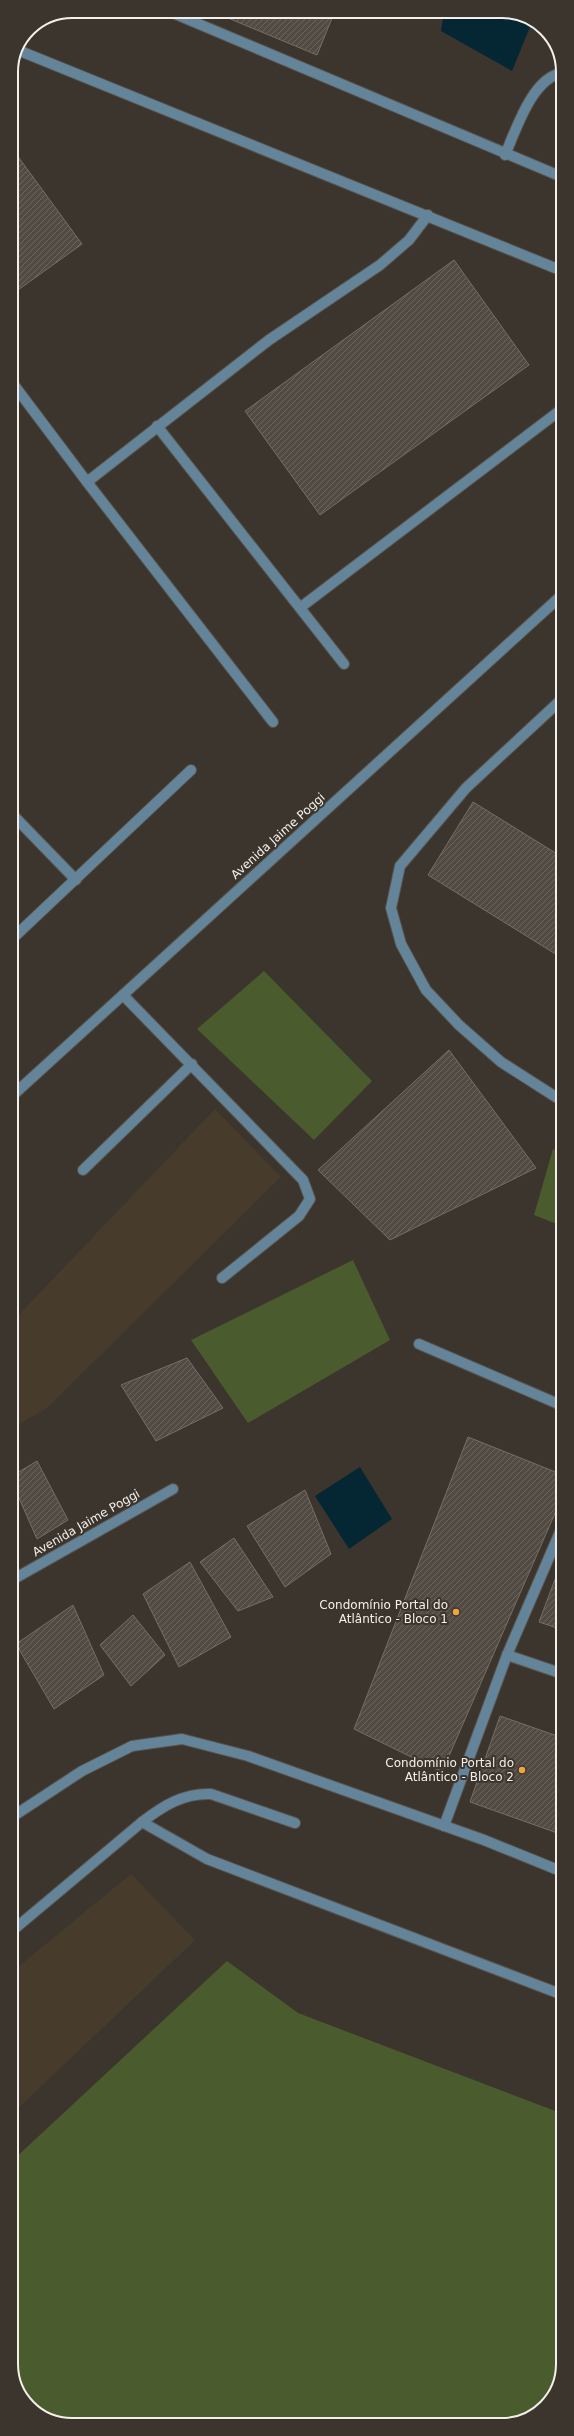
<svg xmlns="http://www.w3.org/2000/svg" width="574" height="2436" font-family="'DejaVu Sans',sans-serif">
<defs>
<pattern id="building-hatch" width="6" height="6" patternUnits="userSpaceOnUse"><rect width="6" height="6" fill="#524b43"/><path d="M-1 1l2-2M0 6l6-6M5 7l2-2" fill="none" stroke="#6b655e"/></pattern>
</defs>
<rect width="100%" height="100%" fill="#3c352d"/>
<g fill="#473c2c">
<path d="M215,1109l66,68 -234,231 -35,20v-106z"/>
<path d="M131,1874l64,66 -183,174v-142z"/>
</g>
<g fill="#4a5c2d">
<path d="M264,971l108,110 -58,59 -117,-111z"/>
<path d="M553,1149l9,4v73l-28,-11z"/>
<path d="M353,1260l37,80 -142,83 -57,-83z"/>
<path d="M227,1961l71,52 265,101v250l-15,40 -34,20 -446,1 -36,-15 -20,-34v-215z"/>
</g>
<g fill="#042733">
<path d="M444,11l67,1 21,10 -20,49 -71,-40z"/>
<path d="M360,1467l32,52 -43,30 -34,-53z"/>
</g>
<g fill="url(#building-hatch)" stroke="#766e66">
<path d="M211,11h124l-18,44z"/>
<path d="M11,147l71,97 -71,51z"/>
<path d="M454,260l75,105 -209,150 -75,-104z"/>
<path d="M473,802l89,55v101l-134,-83z"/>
<path d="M449,1050l87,118 -146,72 -72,-70z"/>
<path d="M187,1358l36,50 -67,33 -35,-56z"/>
<path d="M468,1437l95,38v20l-121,277 -88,-43z"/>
<path d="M37,1461l31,59 -31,19 -25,-57v-6z"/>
<path d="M305,1490l26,64 -46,33 -38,-61z"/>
<path d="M234,1538l39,59 -35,14 -38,-49z"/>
<path d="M563,1558v72l-24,-8z"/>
<path d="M190,1562l41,75 -52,30 -36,-73z"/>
<path d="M73,1605l31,70 -50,34 -38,-65z"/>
<path d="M133,1615l32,40 -34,31 -31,-41z"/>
<path d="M500,1716l63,22v97l-93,-33z"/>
</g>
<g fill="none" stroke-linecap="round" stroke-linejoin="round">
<defs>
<g id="minor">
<path d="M168,11l394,166"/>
<path d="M20,51l535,217"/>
<path d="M505,155c11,-25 27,-77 57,-82"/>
<path d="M11,381l76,101 182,-142 111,-75 29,-25 19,-25"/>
<path d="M157,426l187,238"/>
<path d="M87,482l186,240"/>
<path d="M301,607l261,-198"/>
<path d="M562,699l-96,89 -66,78 -9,42 10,36 25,46 33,35 42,37 61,39"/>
<path d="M11,813l65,67"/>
<path d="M11,940l180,-170"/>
<path d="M123,995l180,185 7,19 -11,17 -77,62"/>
<path d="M12,1096l550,-501"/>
<path d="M83,1170l109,-106"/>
<path d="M419,1344l144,62"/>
<path d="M12,1580l161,-91"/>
<path d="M507,1655l56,-130"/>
<path d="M12,1817l70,-46 50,-25 50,-7 66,17 236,84 79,32"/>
<path d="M142,1822c21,-16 41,-29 69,-28l84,29"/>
<path d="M444,1826l63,-171 56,19"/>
<path d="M12,1931l130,-109 65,37 356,136"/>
</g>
</defs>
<use href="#minor" stroke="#59534b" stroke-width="12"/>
<use href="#minor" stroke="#64849a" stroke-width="10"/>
</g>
<g fill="#f0a63e" stroke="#3c352d" stroke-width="1.5">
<circle cx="456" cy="1612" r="4"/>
<circle cx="522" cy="1770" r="4"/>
</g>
<g text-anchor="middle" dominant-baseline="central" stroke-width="4" stroke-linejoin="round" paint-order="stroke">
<g font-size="12" fill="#f3efea" stroke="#3c352d">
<text transform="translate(278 836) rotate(-42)">Avenida Jaime Poggi</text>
<text transform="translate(86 1523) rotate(-30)">Avenida Jaime Poggi</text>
</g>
<g font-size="12" fill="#f3efea" stroke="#3c352d" text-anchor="end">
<text x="448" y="1605">Condomínio Portal do<tspan x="448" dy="14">Atlântico - Bloco 1</tspan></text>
<text x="514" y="1763">Condomínio Portal do<tspan x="514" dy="14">Atlântico - Bloco 2</tspan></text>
</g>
</g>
<path d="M0 0H574V2436H0ZM72 18H502A54 54 0 0 1 556 72V2364A54 54 0 0 1 502 2418H72A54 54 0 0 1 18 2364V72A54 54 0 0 1 72 18Z" fill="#3c352d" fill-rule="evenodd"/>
<path fill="none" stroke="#f3efea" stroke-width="2" d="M72 18H502A54 54 0 0 1 556 72V2364A54 54 0 0 1 502 2418H72A54 54 0 0 1 18 2364V72A54 54 0 0 1 72 18Z"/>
</svg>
